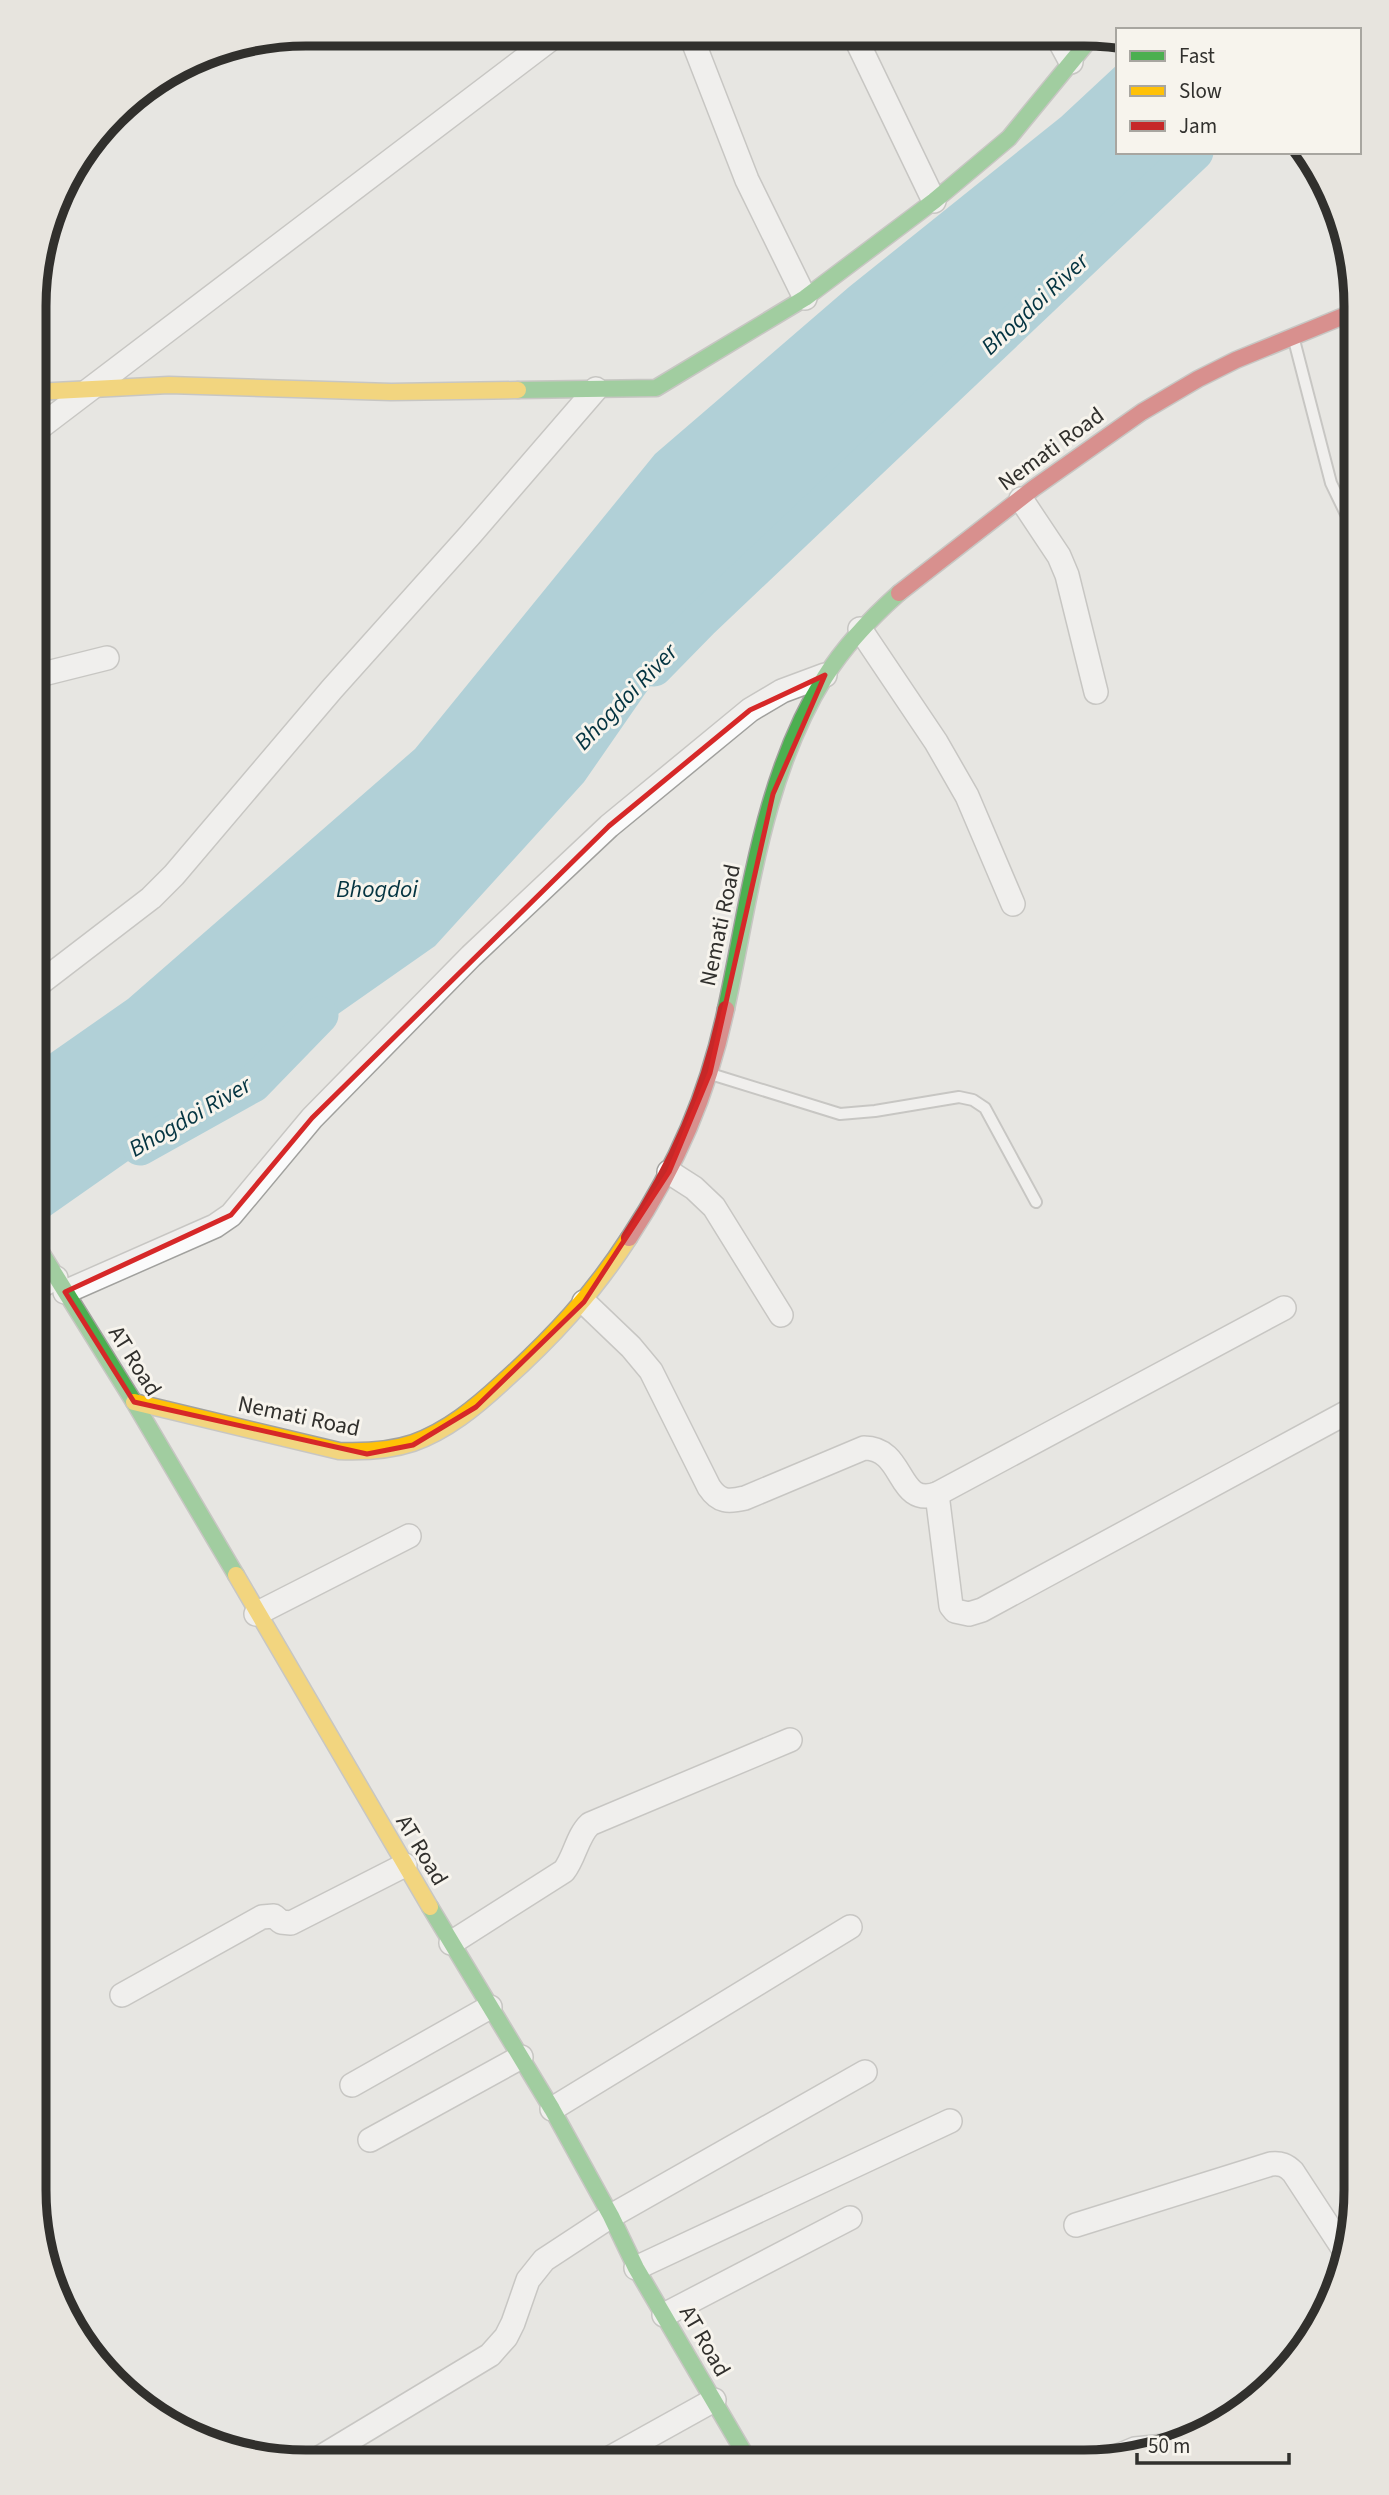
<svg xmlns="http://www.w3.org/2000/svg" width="1389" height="2495" font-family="'Source Sans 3',sans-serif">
<rect width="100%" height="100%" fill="#e7e6e2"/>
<path fill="#6fb7cb" d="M1118,64v88h88l-117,91 -285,261 -105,112 -115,166 -149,164 -401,281 1,-163 93,-65 287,-250 240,-295 194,-167 212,-170z"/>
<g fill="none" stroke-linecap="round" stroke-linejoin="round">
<g stroke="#6fb7cb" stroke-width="37">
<path d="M654,668l47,-48 494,-468"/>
<path d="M140,1147l113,-63 67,-69"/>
</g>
<defs>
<g id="lane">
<path d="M1294,340l37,143 15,31 10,13"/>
<path d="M714,1075l126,39 35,-3 84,-14 14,3 12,8 51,94"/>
</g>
<g id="street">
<path d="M691,36l56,144 58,118"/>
<path d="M855,37l79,164"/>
<path d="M1058,38l13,24"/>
<path d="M35,431l521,-396"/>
<path d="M1021,499l38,57 8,19 29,117"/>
<path d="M860,629l76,113 31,54 46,108"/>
<path d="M35,676l72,-18"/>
<path d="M35,987l116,-89 23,-23 158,-186 138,-154 126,-146"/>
<path d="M669,1172l25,16 20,19 67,108"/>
<path d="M34,1289l22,-11"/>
<path d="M65,1292l150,-66 16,-11 81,-97 159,-162 138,-130 141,-116 32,-19 43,-16"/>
<path d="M584,1302l47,45 20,24 58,116c10,15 19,15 36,11l119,-50c42,0 32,60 73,46l347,-186"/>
<path d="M937,1494l14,112 4,5 14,3 13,-4 373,-202"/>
<path d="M256,1614l153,-78"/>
<path d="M451,1943l113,-72c11,-14 13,-35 26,-47l200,-84"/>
<path d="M122,1995l140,-78 12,-1 7,6 10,1 114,-58"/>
<path d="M352,2085l138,-78"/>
<path d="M552,2109l298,-182"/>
<path d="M370,2140l151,-83"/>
<path d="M1076,2225l195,-61c10,-1 15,1 22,8l53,81"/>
<path d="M636,2268l314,-147"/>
<path d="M664,2315l186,-97"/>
<path d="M1118,2456l17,-7 40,-4"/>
<path d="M316,2460l174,-105 16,-18 7,-14 15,-43 16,-20 67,-44 254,-144"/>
<path d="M606,2460l108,-60"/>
</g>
<g id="fast">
<path d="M518,390l138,-2 149,-90 129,-97 75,-63 82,-100"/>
<path d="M726,1009c24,-111 37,-233 99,-332 20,-32 46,-59 74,-84"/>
<path d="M34,1241l100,161 102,173"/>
<path d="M430,1907l122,202 59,107 25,52 113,193"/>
</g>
<g id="slow">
<path d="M35,392l134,-7 222,7 127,-2"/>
<path d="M134,1402l205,49c25,1 50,0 74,-8 34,-12 63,-36 89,-60 50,-45 91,-89 127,-145"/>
<path d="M236,1575l194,332"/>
</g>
<g id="jam">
<path d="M899,593l135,-105 108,-76 56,-33 38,-19 120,-49"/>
<path d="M629,1238c48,-73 79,-144 97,-229"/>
</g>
</defs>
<use href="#lane" stroke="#a1a19e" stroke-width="14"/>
<use href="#street" stroke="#a1a19e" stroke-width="26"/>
<use href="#fast" stroke="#a1a19e" stroke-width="19"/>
<use href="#slow" stroke="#a1a19e" stroke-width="19"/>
<use href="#jam" stroke="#a1a19e" stroke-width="19"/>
<use href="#lane" stroke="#fbfbfb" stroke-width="10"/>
<use href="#street" stroke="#fbfbfb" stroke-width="23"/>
<use href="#fast" stroke="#4caf50" stroke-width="16"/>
<use href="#slow" stroke="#ffc107" stroke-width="16"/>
<use href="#jam" stroke="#c62828" stroke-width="16"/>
</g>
<path d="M0 0H1389V2495H0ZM825,675l-52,119 -63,279 -41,99 -85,130 -108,105 -63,38 -46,9 -233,-52 -69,-110 166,-77 81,-97 297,-292 141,-116z" fill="#e7e6e2" fill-opacity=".55" fill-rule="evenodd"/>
<path fill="none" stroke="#d62828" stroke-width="5" stroke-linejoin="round" d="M825,675l-52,119 -63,279 -41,99 -85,130 -108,105 -63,38 -46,9 -233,-52 -69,-110 166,-77 81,-97 297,-292 141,-116z"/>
<g text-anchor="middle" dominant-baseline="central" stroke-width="6" stroke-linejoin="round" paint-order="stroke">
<g font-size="23" fill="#31302d" stroke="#f7f4ed">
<text transform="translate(1051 449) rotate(-36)">Nemati Road</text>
<text transform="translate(720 925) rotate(-78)">Nemati Road</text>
<text transform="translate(135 1361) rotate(58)">AT Road</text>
<text transform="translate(299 1416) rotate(12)">Nemati Road</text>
<text transform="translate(422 1850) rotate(59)">AT Road</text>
<text transform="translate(705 2341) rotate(60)">AT Road</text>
</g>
<g font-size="24" font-style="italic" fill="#043441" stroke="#f7f4ed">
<text transform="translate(1035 304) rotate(-43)">Bhogdoi River</text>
<text transform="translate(626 697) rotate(-46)">Bhogdoi River</text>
<text x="377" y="889">Bhogdoi</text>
<text transform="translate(190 1117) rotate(-30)">Bhogdoi River</text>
</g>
</g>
<path d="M0 0H1389V2495H0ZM306 46H1084A260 260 0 0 1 1344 306V2190A260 260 0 0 1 1084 2450H306A260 260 0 0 1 46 2190V306A260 260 0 0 1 306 46Z" fill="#e7e4de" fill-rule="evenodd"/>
<path fill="none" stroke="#31302d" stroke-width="9" d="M306 46H1084A260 260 0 0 1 1344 306V2190A260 260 0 0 1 1084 2450H306A260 260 0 0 1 46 2190V306A260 260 0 0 1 306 46Z"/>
<rect x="1116" y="28" width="245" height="126" fill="#f7f4ed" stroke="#a8a6a0" stroke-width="2"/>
<rect x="1130" y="51" width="35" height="10" fill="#4caf50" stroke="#a8a6a0" stroke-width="2"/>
<text x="1179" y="63" font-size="21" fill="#31302d">Fast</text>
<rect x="1130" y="86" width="35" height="10" fill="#ffc107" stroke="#a8a6a0" stroke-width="2"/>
<text x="1179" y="98" font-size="21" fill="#31302d">Slow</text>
<rect x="1130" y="121" width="35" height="10" fill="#c62828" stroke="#a8a6a0" stroke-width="2"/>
<text x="1179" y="133" font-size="21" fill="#31302d">Jam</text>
<path d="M1137 2453v10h152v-10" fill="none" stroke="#31302d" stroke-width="3.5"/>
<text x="1148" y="2453" font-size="21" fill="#31302d" stroke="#f7f4ed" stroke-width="5" paint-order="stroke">50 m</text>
</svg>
